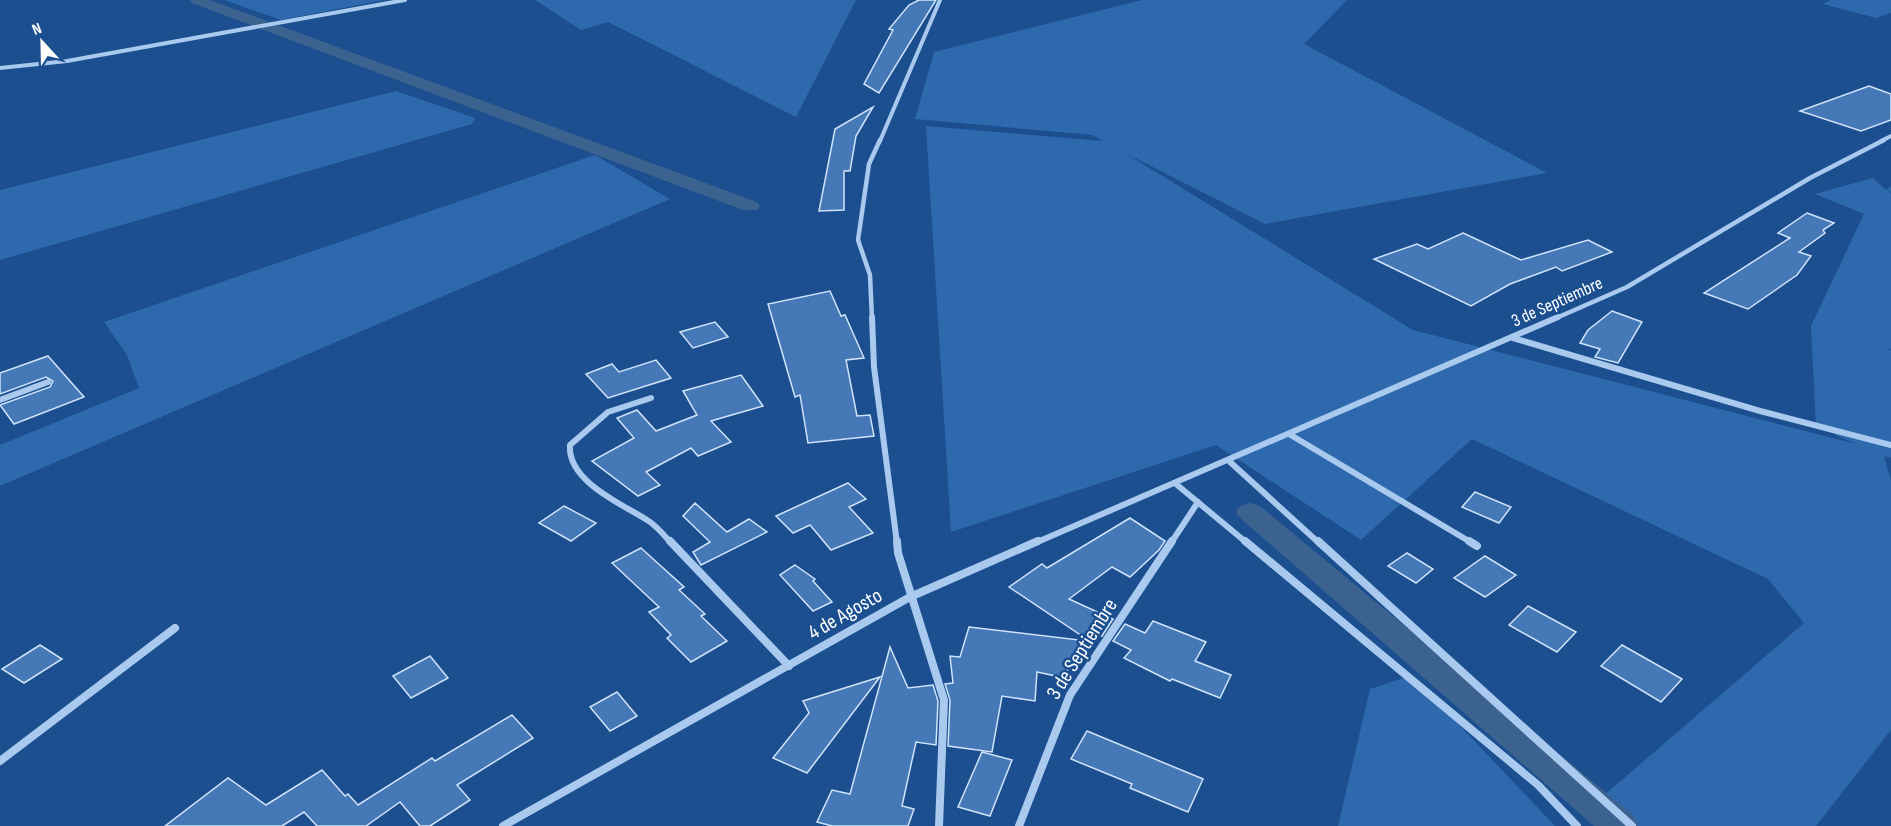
<svg xmlns="http://www.w3.org/2000/svg" width="1891" height="826" font-family="'Sofia Sans Condensed',sans-serif">
<rect width="100%" height="100%" fill="#1b4f8f"/>
<g fill="#2e69ad">
<path d="M224,0h160l-103,20z"/>
<path d="M535,0h321l-60,117 -188,-95 -27,8z"/>
<path d="M1142,0h205l-43,44 243,129 -282,51 -140,-71 288,177 443,114 -40,-18 -5,-100 53,-112 -49,-20 58,-16 13,12 5,-4v6l-3,-1 3,3v155l-8,-1 8,2v108l-7,-2 7,24v250l-75,96h-204l-17,-23 209,-180 -36,-44 -296,-140 -111,101 -145,-95 -265,87 -25,-406 177,15 -11,-6 -177,-16 19,-67z"/>
<path d="M1830,0h61v13l-15,5 -53,-14z"/>
<path d="M396,91l79,27 -3,6 -472,136v-70z"/>
<path d="M595,155l75,44 -670,287v-41l139,-57 -12,-33 -23,-33z"/>
<path d="M1412,675l143,151h-217l32,-137z"/>
</g>
<g fill="none" stroke-linecap="round" stroke-linejoin="round">
<g fill="#3c6290" fill-rule="evenodd">
<path d="M190,0h20l547,202 3,4 -3,4h-14l-551,-207z"/>
<path d="M1250,503l10,3 373,309 5,11h-44l-354,-308 -4,-6 4,-6z"/>
</g>
</g>
<g fill="#4478b7" stroke="#cfe3fa" stroke-width="1.5">
<path d="M919,0h17l-57,93 -15,-9 29,-54 -4,-1 20,-24z"/>
<path d="M1869,86l22,8v26l-30,11 -61,-20z"/>
<path d="M873,107l-17,29 -6,35h-6v39l-25,1 16,-82z"/>
<path d="M1807,213l27,10 -11,7 2,3 -26,19 12,4 -14,19 -49,34 -44,-16 86,-55 -12,-5z"/>
<path d="M1463,233l58,27 67,-20 24,12 -50,19 -6,-4 -46,17 -39,22 -97,-47 43,-15 11,5z"/>
<path d="M830,291l11,25 4,-1 19,43 -18,2 11,56 13,-1 4,21 -66,7 -8,-48 -5,2 -27,-93z"/>
<path d="M1612,311l30,11 -24,41 -23,-6 5,-8 -20,-6 8,-13z"/>
<path d="M715,322l13,15 -35,11 -13,-16z"/>
<path d="M48,356l36,41 -70,27 -14,-19 50,-18 3,-6 -7,-4 -46,17v-21z"/>
<path d="M656,360l15,18 -63,20 -22,-24 26,-10 7,8z"/>
<path d="M741,375l22,31 -52,15 20,21 -33,14 -7,-8 -45,24 14,13 -22,11 -46,-35 42,-23 -17,-20 20,-8 19,21 41,-16 -14,-24z"/>
<path d="M848,483l18,16 -17,8 24,26 -42,17 -21,-25 -17,8 -17,-17z"/>
<path d="M1475,492l36,15 -12,16 -37,-16z"/>
<path d="M695,503l32,29 22,-13 18,13 -66,33 -8,-13 17,-10 -27,-26z"/>
<path d="M564,506l32,17 -25,18 -32,-18z"/>
<path d="M1130,518l35,23 -6,9 -29,27 -18,-10 -43,32 44,20 -11,17 -8,-3 -6,7 -79,-53 33,-23 5,4z"/>
<path d="M641,548l43,39 -5,3 26,24 -4,2 26,25 -36,21 -24,-24 4,-3 -22,-23 10,-5 -47,-44z"/>
<path d="M1407,553l26,16 -17,14 -28,-17z"/>
<path d="M1485,556l31,19 -31,22 -31,-19z"/>
<path d="M795,565l20,14 -2,2 19,21 -19,9 -33,-36z"/>
<path d="M1528,606l48,26 -19,20 -48,-27z"/>
<path d="M1153,621l53,21 -11,19 36,14 -11,23 -48,-19 -2,2 -46,-23 7,-8 -18,-9 12,-17 20,9z"/>
<path d="M969,627l119,14 -18,21 -5,16 -28,-6 -2,29 -33,-5 -10,56 -44,-6 2,-46 -5,-16 8,-1 -3,-27 10,1z"/>
<path d="M40,645l22,14 -38,24 -22,-14z"/>
<path d="M1622,645l60,34 -21,23 -60,-36z"/>
<path d="M890,647l18,41 25,-3 5,16 -2,44 -20,-3 -14,64 12,3 -6,17h-76l-15,-4 15,-32 18,4z"/>
<path d="M430,656l18,22 -37,20 -18,-22z"/>
<path d="M880,677l-73,96 -34,-15 36,-45 -6,-12z"/>
<path d="M617,692l20,24 -27,15 -20,-24z"/>
<path d="M512,715l21,23 -76,47 13,15 -40,26h-10l-20,-24 -34,24h-49l-13,-14 -22,14h-117l63,-48 38,27 56,-35 23,26 3,-2 10,11 74,-47 3,3z"/>
<path d="M1087,731l116,48 -15,33 -58,-24 2,-4 -61,-25z"/>
<path d="M982,752l30,8 -22,56 -32,-9z"/>
</g>
<g fill="none" stroke-linecap="round" stroke-linejoin="round">
<g stroke="#a9c9ee" stroke-width="4">
<path d="M0,68l67,-7 338,-61"/>
<path d="M880,141l60,-141"/>
<path d="M1881,141l10,-5"/>
</g>
<g stroke="#a9c9ee" stroke-width="4.5">
<path d="M872,319l-2,-44 -12,-35 11,-76 11,-24"/>
<path d="M1554,319l73,-32 183,-109 74,-38"/>
</g>
<g stroke="#a9c9ee" stroke-width="6">
<path d="M872,317l2,50 23,176"/>
<path d="M1513,338l247,73 131,34"/>
<path d="M651,398l-43,14 -38,33c-3,36 52,59 77,75 9,5 17,15 24,23"/>
<path d="M0,400l48,-18"/>
<path d="M1289,434l183,109"/>
<path d="M1229,461l90,82"/>
<path d="M1176,484l71,59"/>
<path d="M1035,543l523,-226"/>
<path d="M1171,543l27,-41"/>
</g>
<g stroke="#a9c9ee" stroke-width="8">
<path d="M670,541l119,125"/>
<path d="M897,541l1,12 46,147 -5,126"/>
<path d="M1245,541l293,244 39,41"/>
<path d="M1318,541l314,285"/>
<path d="M1469,541l8,5"/>
<path d="M0,761l175,-133"/>
<path d="M503,826l407,-229 128,-56"/>
<path d="M1019,826l51,-131 102,-154"/>
</g>
</g>
<g text-anchor="middle" dominant-baseline="central" stroke-width="5" stroke-linejoin="round" paint-order="stroke">
<g font-size="18" fill="#fff" stroke="#1b4f8f">
<text transform="translate(1557 302) rotate(-24)">3 de Septiembre</text>
</g>
<g font-size="21" fill="#fff" stroke="#1b4f8f">
<text transform="translate(845 614) rotate(-30)">4 de Agosto</text>
<text transform="translate(1082 649) rotate(-58)">3 de Septiembre</text>
</g>
</g>
<g transform="translate(42 42) rotate(338)" stroke="#1b4f8f" stroke-width="4.5" paint-order="stroke">
<path d="M0-4.5L10 22L0 15L-10 22Z" fill="#ffffff"/>
<text y="-9" font-size="16" font-weight="bold" text-anchor="middle" fill="#ffffff">N</text>
</g>
</svg>
